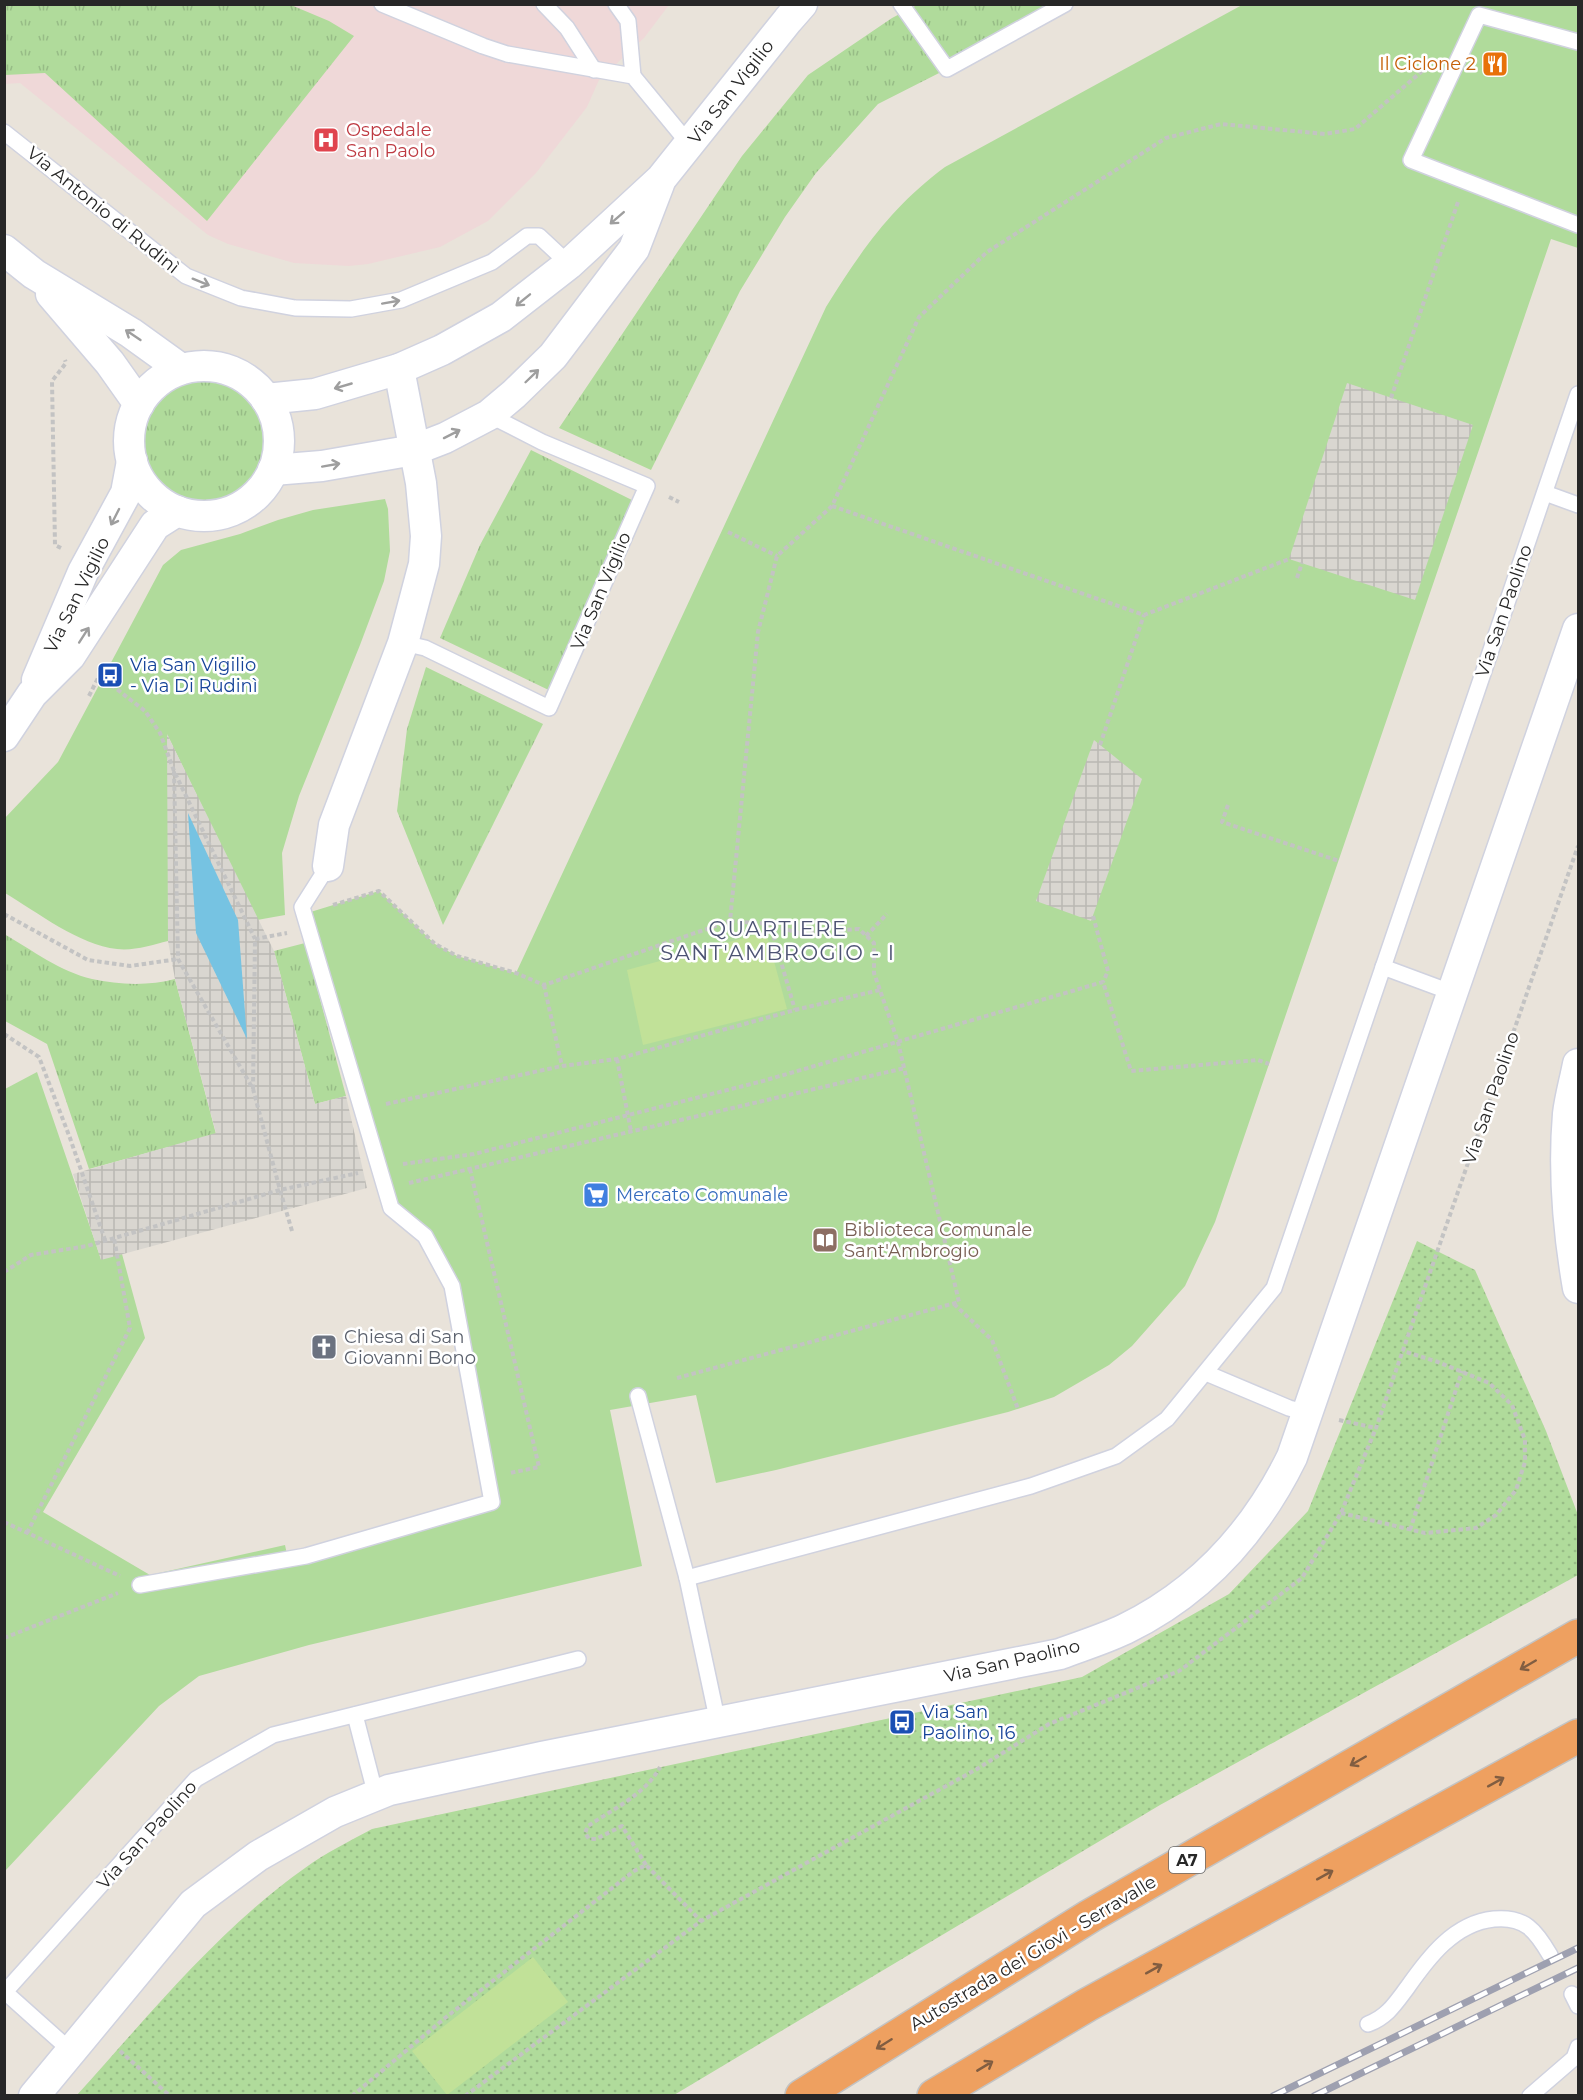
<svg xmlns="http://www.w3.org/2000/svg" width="1583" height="2100" font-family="Montserrat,sans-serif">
<defs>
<pattern id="grass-tufts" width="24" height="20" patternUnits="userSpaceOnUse" patternTransform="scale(1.5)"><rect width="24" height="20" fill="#b0db9b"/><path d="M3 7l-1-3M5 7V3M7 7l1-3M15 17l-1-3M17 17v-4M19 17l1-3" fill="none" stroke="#97bc86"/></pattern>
<pattern id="park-dots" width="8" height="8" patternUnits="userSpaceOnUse" patternTransform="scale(1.5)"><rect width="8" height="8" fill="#b0db9b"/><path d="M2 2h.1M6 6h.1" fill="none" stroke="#97bc86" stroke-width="1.8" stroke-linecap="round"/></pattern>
<pattern id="plaza-grid" width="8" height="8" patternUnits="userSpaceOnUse" patternTransform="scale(1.5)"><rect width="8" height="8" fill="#d9d6d0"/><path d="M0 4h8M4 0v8" fill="none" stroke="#bab8b3"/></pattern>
</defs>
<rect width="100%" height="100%" fill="#e9e3da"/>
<path fill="#efd8d8" d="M5,5h664l-25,33 -45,42 -12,27 -51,66 -48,48 -48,26 -72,17 -19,2 -55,-3 -66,-19 -20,-9 -188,-152 -15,1z"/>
<g fill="url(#grass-tufts)">
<path d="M4,5h287l38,16 25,15 -147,185 -162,-148 -40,2z"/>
<path d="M917,5h148l-118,64 -69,35 -62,69 -31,44 -45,74 -89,179 -92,-42 183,-272 66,-81 84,-57z"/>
<circle cx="203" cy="440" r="62"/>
<path d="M531,450l107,53 -81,191 -117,-56 40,-93z"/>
<path d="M426,667l117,57 -100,201 -46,-114 10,-82z"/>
<path d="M4,934c28,16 57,38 88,45 27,6 57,7 83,0l41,155 -127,35 -42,-125 -42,-23z"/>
<path d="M305,943l41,153 -31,8 -41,-153z"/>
</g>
<path fill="url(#park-dots)" d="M1417,1241l58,29 71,161 32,84v60l-418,230 -486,290 -598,1c72,-79 141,-166 229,-228 20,-15 45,-27 67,-39l710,-152 147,-83 79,-83z"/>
<g fill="#b0db9b">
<path d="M1242,5h336v243l-27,-9 -336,983 -30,64 -53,60 -23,19 -55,32 -46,15 -232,58 -60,13 -20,-88 -86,15 32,156 -333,79 -110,31 -40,30 -154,165v-782l32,-17 64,187 21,-5 23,84 -102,174 107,63 135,-30 3,14 204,-57 -40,-216 -27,-50 -34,-28 -87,-294 75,-23 56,53 22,12 59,17 310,-666c35,-56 65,-100 119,-140z"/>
<path d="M385,499l3,10 2,42 -6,30 -24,64 -61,151 -17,57 3,62 -28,5 -89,-184v205c-16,4 -34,10 -51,8 -38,-4 -80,-37 -112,-56l-1,-74 54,-57 105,-197 18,-15 59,-16 38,-14 35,-10z"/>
</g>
<g fill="#c1e198">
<path d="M766,932l21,77 -144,36 -16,-75z"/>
<path d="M533,1957l35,45 -121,93 -35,-44z"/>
</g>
<g fill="url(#plaza-grid)">
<path d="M1347,383l126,42 -58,175 -126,-41z"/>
<path d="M167,734l107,217 41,153 31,-8 21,92 -266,72 -28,-86 143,-41 -41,-154 -7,-38z"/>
<path d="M1094,740l48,39 -51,142 -55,-20z"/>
</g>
<path fill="#76c3e2" d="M188,813l50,107 9,119 -51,-106z"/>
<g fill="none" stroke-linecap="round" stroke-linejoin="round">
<defs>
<g id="service">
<path d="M382,4l101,42 24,8 126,22 56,68"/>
<path d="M544,4l23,24 27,42"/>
<path d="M616,4l12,17 5,55"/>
<path d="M901,4l46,65 118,-65"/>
<path d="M1578,42l-99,-27 -68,145 167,65"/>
<path d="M4,132l182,144 55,22 54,10 56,1 50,-9 91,-38 35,-26h12l30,28"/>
<path d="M1545,493l33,12"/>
<path d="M403,643l22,5 124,60 98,-222 -105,-44 -53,-27"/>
<path d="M1383,967l70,26"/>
<path d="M1206,1373l83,35 18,5"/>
<path d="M638,1396l49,182 31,145"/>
<path d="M687,1578l344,-92 85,-30 51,-37 107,-131 304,-894"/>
<path d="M140,1585l166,-29 186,-54 -40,-216 -27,-50 -34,-28 -89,-301 26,-41"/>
<path d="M355,1715l21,81"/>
<path d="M5,1992l66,59"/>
<path d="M4,1993l192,-214 77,-44 305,-76"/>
<path d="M1572,1994l6,12"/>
<path d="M1368,2024c19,-7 27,-20 39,-36 21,-30 47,-65 87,-69 31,-3 42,12 56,36"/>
<path d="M1530,2096l44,-38 4,-11"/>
</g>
<g id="minor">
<path d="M4,250l30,24 97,59 50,36"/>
<path d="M51,294l59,69 29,41"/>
<circle cx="204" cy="441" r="75"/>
<path d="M266,399l49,-5 84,-25 43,-19 59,-33 68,-53 92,-85 127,-159 14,-16"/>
<path d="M273,470l49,-4 92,-16 31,-12 44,-23 25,-21 39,-38 81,-107 25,-65"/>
<path d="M37,680l46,-108 43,-79 6,-32"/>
<path d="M4,736l28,-42 38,-38 85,-131 22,-14"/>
<path d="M328,866l6,-41 69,-182 21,-79 2,-28 -5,-53 -22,-114"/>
<path d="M1578,1064c-3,16 -8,33 -10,50 -5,59 0,116 10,174"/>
<path d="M34,2096l159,-192 65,-48 77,-44 54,-22 153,-33 518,-103c21,-8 44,-15 65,-25 76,-37 130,-97 167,-172l286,-828"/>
</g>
<g id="motorway">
<path d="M802,2096l288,-180 488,-280"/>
<path d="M934,2096l153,-91 491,-269"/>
</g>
</defs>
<use href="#service" stroke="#d0d2df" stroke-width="18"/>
<use href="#minor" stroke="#d0d2df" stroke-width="33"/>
<use href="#motorway" stroke="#c3c3c3" stroke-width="36"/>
<g stroke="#c3c3c3" stroke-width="4" stroke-dasharray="4.5 3" stroke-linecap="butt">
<path d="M1391,398l67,-196"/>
<path d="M669,497l10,5"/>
<path d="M832,506l312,109 145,-56"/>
<path d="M728,532l49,24"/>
<path d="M61,548l-6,-3 -3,-164 14,-18 -1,-3"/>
<path d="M1297,578l5,-15"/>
<path d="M97,680l17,7 31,24 15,22 14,38 81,168"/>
<path d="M89,696l13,-26"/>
<path d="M1100,745l44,-130"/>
<path d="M1228,805l-6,17 117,39"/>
<path d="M333,905l46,-14 56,53 22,12 59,17 28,12 186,-64 28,-289 19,-76 55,-50 87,-189 68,-65 179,-114 55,-14 104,10 30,-5 66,-57 8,-13"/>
<path d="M4,914l84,46 42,6 48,-7"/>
<path d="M1093,916l15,55 -5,11"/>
<path d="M730,921l40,3 25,86"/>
<path d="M866,936l21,-22"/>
<path d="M544,985l18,81"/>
<path d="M4,1034l35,23 31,81 35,102"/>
<path d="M617,1059l14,72"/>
<path d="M253,1089l2,-150 32,-6"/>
<path d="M386,1104l176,-38 55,-7 178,-49 85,-20"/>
<path d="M403,1164l71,-10 289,-73 340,-99 28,89 127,-11 11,4"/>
<path d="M470,1169l69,298 -29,6"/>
<path d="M409,1183l496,-115"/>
<path d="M292,1231l-12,-41 78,-17"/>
<path d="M4,1272l27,-17 56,-9 193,-56 -27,-101 -75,-130 -4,-188"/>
<path d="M954,1304l38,36 26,69"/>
<path d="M677,1378l282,-76 -61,-260 -24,-69v-30l-15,-14 -61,4 -28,-9"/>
<path d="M1339,1420l37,8"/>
<path d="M1341,1513l84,20 51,-5 20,-13 20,-25 9,-28v-22l-13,-35 -23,-22 -51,-21 -35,-11"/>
<path d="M4,1522l116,54"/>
<path d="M1410,1530l52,-159"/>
<path d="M27,1533l103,-205 -16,-90"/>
<path d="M4,1638l114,-45"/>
<path d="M646,1865l-24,-39 -26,13h-7l-4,-6 3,-7c25,-17 58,-32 72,-59"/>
<path d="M120,2051l50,45"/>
<path d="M352,2096l93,-78 189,-147 12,-6 55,56"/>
<path d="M465,2096l236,-175 276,-152 72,-45 130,-53 123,-93 39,-65 35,-85 202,-582"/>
</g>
<use href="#service" stroke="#fff" stroke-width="15"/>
<use href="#minor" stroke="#fff" stroke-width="30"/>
<use href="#motorway" stroke="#eea060" stroke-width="33"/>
<defs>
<g id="rail">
<path d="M1273,2096l305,-148"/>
<path d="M1314,2096l264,-128"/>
</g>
</defs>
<use href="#rail" stroke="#9ea0b0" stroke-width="7"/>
<use href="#rail" stroke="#fff" stroke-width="4.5" stroke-dasharray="14" stroke-linecap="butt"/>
</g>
<defs><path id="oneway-shaft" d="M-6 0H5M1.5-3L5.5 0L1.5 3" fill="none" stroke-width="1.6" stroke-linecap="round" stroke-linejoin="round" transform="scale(1.5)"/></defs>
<g stroke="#9e9e9e">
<use href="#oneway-shaft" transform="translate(617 218) rotate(139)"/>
<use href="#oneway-shaft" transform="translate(201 282) rotate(22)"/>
<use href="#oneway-shaft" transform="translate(523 300) rotate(141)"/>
<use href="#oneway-shaft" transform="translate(391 302) rotate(-10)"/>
<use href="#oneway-shaft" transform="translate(133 335) rotate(-146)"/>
<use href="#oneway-shaft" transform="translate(532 376) rotate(-44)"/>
<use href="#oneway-shaft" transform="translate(343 386) rotate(164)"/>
<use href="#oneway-shaft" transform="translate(452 434) rotate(-27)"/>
<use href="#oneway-shaft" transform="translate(331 465) rotate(-10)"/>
<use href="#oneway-shaft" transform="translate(115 517) rotate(117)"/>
<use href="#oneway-shaft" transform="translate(84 635) rotate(-57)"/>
</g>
<g stroke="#815d41">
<use href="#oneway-shaft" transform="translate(1528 1665) rotate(150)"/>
<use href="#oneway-shaft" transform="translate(1358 1761) rotate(150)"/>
<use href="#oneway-shaft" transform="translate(1496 1782) rotate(-29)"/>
<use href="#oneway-shaft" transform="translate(1325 1875) rotate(-29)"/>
<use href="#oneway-shaft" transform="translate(1154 1969) rotate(-29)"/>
<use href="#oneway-shaft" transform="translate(884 2044) rotate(148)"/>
<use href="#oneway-shaft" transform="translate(985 2066) rotate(-31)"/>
</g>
<defs>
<symbol id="restaurant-square" viewBox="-11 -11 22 22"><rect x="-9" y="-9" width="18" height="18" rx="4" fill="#e8710a" stroke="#fff"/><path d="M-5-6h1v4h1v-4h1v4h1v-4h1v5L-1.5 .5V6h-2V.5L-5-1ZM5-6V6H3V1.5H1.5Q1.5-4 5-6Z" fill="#fff"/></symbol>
<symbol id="hospital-square" viewBox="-11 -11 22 22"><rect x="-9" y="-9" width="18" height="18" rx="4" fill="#e0444e" stroke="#fff"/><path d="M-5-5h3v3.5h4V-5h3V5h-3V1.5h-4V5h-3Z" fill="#fff"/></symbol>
<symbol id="bus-square" viewBox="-11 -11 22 22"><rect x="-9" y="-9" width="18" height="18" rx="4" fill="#1a4fb4" stroke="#fff"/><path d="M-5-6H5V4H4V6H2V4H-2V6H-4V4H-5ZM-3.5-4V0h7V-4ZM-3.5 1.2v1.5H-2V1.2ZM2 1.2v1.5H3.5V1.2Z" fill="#fff"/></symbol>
<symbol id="supermarket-square" viewBox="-11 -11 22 22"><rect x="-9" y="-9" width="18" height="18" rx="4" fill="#3f7fe0" stroke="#fff"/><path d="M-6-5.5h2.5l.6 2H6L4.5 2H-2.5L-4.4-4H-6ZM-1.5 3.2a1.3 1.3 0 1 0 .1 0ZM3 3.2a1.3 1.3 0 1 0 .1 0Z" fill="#fff"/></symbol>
<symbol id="library-square" viewBox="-11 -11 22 22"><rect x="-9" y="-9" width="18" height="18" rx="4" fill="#8d6e63" stroke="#fff"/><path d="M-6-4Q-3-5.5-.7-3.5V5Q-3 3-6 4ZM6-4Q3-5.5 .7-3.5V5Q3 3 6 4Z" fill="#fff"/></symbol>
<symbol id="church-square" viewBox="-11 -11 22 22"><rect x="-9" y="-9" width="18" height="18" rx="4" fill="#6b7280" stroke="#fff"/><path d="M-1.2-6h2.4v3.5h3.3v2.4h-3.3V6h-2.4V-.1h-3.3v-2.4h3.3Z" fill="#fff"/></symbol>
</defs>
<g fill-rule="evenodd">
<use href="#restaurant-square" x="1480" y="49" width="30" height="30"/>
<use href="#hospital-square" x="311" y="125" width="30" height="30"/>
<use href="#bus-square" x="95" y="660" width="30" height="30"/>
<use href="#supermarket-square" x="581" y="1180" width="30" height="30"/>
<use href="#library-square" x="810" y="1225" width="30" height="30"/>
<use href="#church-square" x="309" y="1332" width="30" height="30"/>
<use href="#bus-square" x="887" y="1707" width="30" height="30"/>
</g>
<g text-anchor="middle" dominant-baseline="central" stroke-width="5" stroke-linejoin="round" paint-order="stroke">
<rect fill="#fff" stroke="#686868" stroke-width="1.5" x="1169" y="1847" width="36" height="26" rx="4.5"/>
<g font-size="16" font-weight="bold" fill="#272727">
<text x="1187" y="1860">A7</text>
</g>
<g font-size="18" fill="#c56008" stroke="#fff" text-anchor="end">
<text x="1476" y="64">Il Ciclone 2</text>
</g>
<g font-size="18" fill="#272727" stroke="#fff">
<text transform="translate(731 92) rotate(-52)">Via San Vigilio</text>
<text transform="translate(103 210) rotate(39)">Via Antonio di Rudinì</text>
<text transform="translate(601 591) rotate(-67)">Via San Vigilio</text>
<text transform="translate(77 595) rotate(-64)">Via San Vigilio</text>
<text transform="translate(1504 611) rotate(-71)">Via San Paolino</text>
<text transform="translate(1491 1098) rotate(-71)">Via San Paolino</text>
<text transform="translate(1012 1661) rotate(-13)">Via San Paolino</text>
<text transform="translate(147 1835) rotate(-48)">Via San Paolino</text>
<text transform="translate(1033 1953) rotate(-31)">Autostrada dei Giovi - Serravalle</text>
</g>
<g font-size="18" fill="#be3a42" stroke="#fff" text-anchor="start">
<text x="346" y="130">Ospedale<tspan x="346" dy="21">San Paolo</tspan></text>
</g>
<g font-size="18" fill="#164399" stroke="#fff" text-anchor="start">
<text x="130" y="665">Via San Vigilio<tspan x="130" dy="21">- Via Di Rudinì</tspan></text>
<text x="922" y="1712">Via San<tspan x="922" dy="21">Paolino, 16</tspan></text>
</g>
<g font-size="18" fill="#366cbe" stroke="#fff" text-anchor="start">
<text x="616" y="1195">Mercato Comunale</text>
</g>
<g font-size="18" fill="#785e54" stroke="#fff" text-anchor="start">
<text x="844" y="1230">Biblioteca Comunale<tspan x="844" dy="21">Sant'Ambrogio</tspan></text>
</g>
<g font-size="18" fill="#5b616d" stroke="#fff" text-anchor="start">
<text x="344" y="1337">Chiesa di San<tspan x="344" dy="21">Giovanni Bono</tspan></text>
</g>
<g font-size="21" letter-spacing="1.5" fill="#4d5373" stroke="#fff">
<text x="778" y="928">QUARTIERE<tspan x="778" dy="24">SANT'AMBROGIO - I</tspan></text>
</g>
</g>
<rect width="1583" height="2100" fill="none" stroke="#272727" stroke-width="12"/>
</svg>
